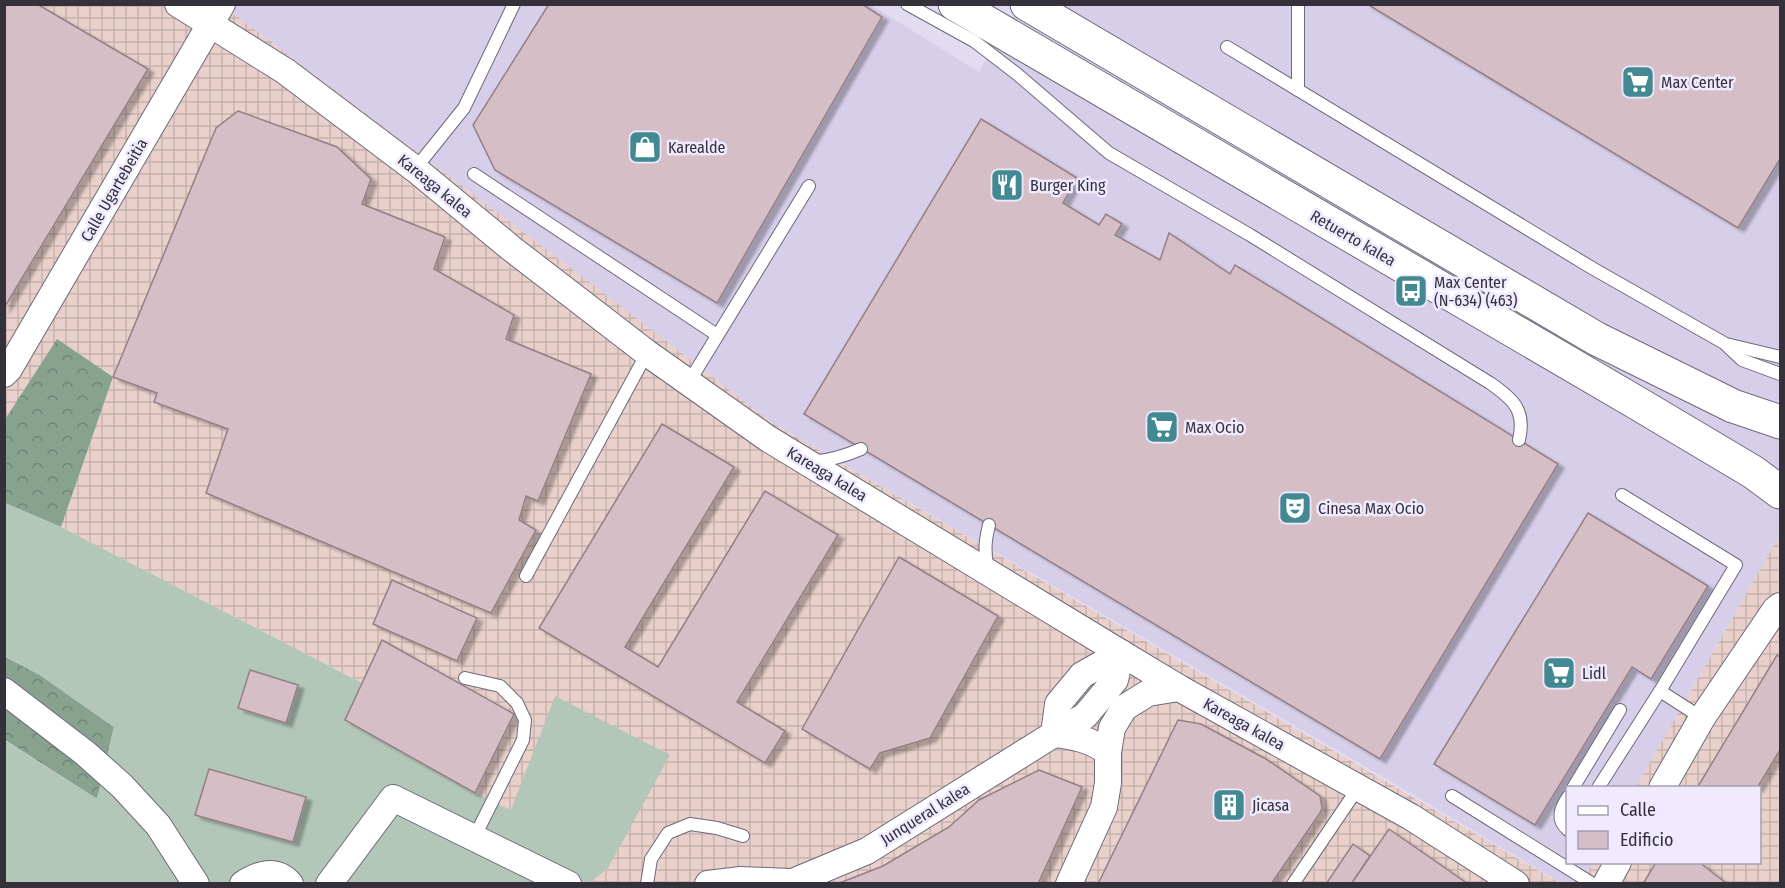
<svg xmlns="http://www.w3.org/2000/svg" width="1785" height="888" font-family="'Fira Sans Condensed',sans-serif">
<defs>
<pattern id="industrial-grid" width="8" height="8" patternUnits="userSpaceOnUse" patternTransform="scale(1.5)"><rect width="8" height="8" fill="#e9d0ca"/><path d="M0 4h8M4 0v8" fill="none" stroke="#c8b3ae"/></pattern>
<pattern id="forest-crowns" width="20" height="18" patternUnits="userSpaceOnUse" patternTransform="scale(1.5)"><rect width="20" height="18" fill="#87a390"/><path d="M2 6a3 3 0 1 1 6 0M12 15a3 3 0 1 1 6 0" fill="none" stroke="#6f8577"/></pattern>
<filter id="shadow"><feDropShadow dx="6" dy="4" stdDeviation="1.5" flood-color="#0004"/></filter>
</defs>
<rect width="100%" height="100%" fill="#e2dcf2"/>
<path fill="#d7cfea" d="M215,5h656l108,67 40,-67h761v535h-3l-141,247 -68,1v74l25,1 -12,20h-20l-171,-102 -619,-359 -171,-132 -362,-273z"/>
<g fill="url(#industrial-grid)">
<path d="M5,5h210l23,12 362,273 171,132 789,461h-970l18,-15 -97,-58 -36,-17 -130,-73 17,-37 -301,-156 52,-150 -108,44z"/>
<path d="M1777,540h3v343l-199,1 12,-21 167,-1v-74l-124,-1z"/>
</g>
<g fill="url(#forest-crowns)">
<path d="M57,339l56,38 -52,150 -56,-24 -1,-82z"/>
<path d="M4,656l36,19 74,52 -17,72 -92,-59z"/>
</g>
<path fill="#b3c7b9" d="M5,503l56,24 301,156 -16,38 129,72 36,17 44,-114 115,59 -62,113 -18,15 -585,1 -1,-144 93,59 17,-72 -74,-52 -35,-19z"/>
<g fill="#d6bec6" stroke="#957f86" stroke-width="1.5" filter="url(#shadow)">
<path d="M4,4h33l111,65 -144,239z"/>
<path d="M549,4h313l20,13 -165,286 -222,-133 -22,-45z"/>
<path d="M1367,4h413v155l-42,69z"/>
<path d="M238,111l99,36 34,32 -9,25 83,33 -11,32 80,46 -8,24 85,35 -53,127 -12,-5 -7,24 17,10 -45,83 -285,-120 22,-64 -74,-27 3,-9 -44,-16 103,-249z"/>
<path d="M981,119l96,59 -14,25 36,22 7,-11 16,10 -7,11 45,25 9,-27 61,41 5,-9 323,199 -178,295 -576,-345z"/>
<path d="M662,424l72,43 -109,180 33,20 107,-176 73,44 -101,167 48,29 -20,32 -226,-135z"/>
<path d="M1588,513l120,73 -57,93 -19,-12 -97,158 -101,-61z"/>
<path d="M899,557l99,59 -68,122 -50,15 -10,16 -68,-40z"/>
<path d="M392,580l85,38 -20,43 -84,-37z"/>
<path d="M382,640l132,74 -39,79 -130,-73z"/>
<path d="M1777,655l3,2v93l-23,38h-60z"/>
<path d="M250,670l48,15 -12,38 -48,-15z"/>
<path d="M1178,720l23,4 65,35 54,37 2,12 -2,5 -49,71h-173z"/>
<path d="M209,769l97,28 -13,45 -98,-27z"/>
<path d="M1039,770l43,17 -44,97h-201l46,-18 66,-39 30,-27z"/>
<path d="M1389,829l79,55h-117z"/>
<path d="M1353,844l17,12 -19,28h-25z"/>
<path d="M1656,862h43l28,22h-84z"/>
</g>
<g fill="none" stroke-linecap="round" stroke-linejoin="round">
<defs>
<g id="service">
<path d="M907,4l67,37 43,33 92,79 141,82 240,148c23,16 36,27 29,57"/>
<path d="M1227,47l365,221 132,75 18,17 38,14"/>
<path d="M1298,90v-86"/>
<path d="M415,169l49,-61 50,-104"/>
<path d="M474,174l243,161"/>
<path d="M1726,344l54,13"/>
<path d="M689,382l120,-196"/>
<path d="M813,462c18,-2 32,-6 48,-13"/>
<path d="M1622,495l114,70 -76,126 42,27"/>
<path d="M988,569c-4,-16 -3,-28 1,-44"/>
<path d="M526,576l121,-223"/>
<path d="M465,678l35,8 17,17 8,17 -2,20 -49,98"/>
<path d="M1573,788l47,-78"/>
<path d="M1598,788l62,-97"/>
<path d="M1452,796l141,88"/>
<path d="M1568,797c-8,12 -12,23 0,33"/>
<path d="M647,884l4,-25 17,-26 22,-9 27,4 26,8"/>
<path d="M1293,884l65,-96"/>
</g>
<g id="minor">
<path d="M178,4l107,67 130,98 97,80 135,104 120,85 354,215 58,35 232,129 105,67"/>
<path d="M4,374l5,-5 213,-365"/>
<path d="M4,691l81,62 37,33 36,39 38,59"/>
<path d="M1054,734l4,-30 24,-29 39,-22"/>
<path d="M1054,734c21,2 37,6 54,18"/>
<path d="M1662,788l40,-70 73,-108 5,-4"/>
<path d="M243,884c15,-10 33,-16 47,0"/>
<path d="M329,884l64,-86 175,86"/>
<path d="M708,884l33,-4 49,2"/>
<path d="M788,884l79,-33 187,-117 31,-18 30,-36 6,-27"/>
<path d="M1069,884l35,-77 4,-24v-31l4,-24 12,-20 24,-15 31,-5"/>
<path d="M1606,884l12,-22"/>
</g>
<g id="primary">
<path d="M955,4l682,399 116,69 27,20"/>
<path d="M1027,4l570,335 136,67 47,16"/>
</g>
</defs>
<use href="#service" stroke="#6e697b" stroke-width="14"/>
<use href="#minor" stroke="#6e697b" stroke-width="28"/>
<use href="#primary" stroke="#6e697b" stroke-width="35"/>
<use href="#service" stroke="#fff" stroke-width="12"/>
<use href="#minor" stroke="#fff" stroke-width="26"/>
<use href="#primary" stroke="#fff" stroke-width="33"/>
</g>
<defs>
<symbol id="supermarket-square" viewBox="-11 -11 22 22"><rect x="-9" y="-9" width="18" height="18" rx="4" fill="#428991" stroke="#efeaff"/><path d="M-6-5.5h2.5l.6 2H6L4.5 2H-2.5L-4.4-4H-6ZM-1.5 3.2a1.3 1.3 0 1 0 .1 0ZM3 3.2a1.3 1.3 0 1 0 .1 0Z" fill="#fff"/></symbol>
<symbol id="shop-square" viewBox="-11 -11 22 22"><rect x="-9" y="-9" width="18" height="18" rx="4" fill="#428991" stroke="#efeaff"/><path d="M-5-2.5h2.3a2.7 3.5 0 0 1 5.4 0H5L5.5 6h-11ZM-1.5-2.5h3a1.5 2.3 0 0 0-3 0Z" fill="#fff"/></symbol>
<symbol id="restaurant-square" viewBox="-11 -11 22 22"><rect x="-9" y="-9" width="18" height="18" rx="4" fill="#428991" stroke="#efeaff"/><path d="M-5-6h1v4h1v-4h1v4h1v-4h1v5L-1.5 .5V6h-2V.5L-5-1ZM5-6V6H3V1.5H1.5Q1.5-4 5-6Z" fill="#fff"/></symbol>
<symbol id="bus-square" viewBox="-11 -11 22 22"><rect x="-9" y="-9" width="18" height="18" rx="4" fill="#428991" stroke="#efeaff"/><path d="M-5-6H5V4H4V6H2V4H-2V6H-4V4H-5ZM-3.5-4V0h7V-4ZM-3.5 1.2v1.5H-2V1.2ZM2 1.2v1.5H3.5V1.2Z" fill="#fff"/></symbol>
<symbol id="theatre-square" viewBox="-11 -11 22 22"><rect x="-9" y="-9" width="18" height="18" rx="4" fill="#428991" stroke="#efeaff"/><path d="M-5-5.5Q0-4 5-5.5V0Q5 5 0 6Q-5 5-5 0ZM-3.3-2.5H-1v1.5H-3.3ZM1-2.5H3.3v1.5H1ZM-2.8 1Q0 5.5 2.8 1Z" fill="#fff"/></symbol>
<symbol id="building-square" viewBox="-11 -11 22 22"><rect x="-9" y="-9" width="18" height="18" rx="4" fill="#428991" stroke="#efeaff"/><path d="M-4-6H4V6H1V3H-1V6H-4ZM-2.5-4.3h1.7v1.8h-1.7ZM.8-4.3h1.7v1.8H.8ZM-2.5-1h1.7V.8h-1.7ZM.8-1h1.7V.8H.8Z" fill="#fff"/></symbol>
</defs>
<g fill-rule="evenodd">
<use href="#supermarket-square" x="1619" y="63" width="38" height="38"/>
<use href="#shop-square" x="626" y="128" width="38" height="38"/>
<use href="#restaurant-square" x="988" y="166" width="38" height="38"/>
<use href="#bus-square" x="1392" y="272" width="38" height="38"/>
<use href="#supermarket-square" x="1143" y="408" width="38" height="38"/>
<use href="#theatre-square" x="1276" y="489" width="38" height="38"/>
<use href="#supermarket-square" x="1540" y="654" width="38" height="38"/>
<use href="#building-square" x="1210" y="786" width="38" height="38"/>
</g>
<g text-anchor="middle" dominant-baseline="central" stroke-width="5" stroke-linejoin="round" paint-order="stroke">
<g font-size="16" fill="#34313a" stroke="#efeaff" text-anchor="start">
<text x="1661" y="82">Max Center</text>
<text x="668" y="147">Karealde</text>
<text x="1030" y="185">Burger King</text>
<text x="1434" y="282">Max Center<tspan x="1434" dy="18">(N-634) (463)</tspan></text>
<text x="1185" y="427">Max Ocio</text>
<text x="1318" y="508">Cinesa Max Ocio</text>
<text x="1582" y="673">Lidl</text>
<text x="1252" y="805">Jicasa</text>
</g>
<g font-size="16" fill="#34313a" stroke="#efeaff">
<text transform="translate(435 186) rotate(39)">Kareaga kalea</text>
<text transform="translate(114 190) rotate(-60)">Calle Ugartebeitia</text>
<text transform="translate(1353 238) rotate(30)">Retuerto kalea</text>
<text transform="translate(827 474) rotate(31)">Kareaga kalea</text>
<text transform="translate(1244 724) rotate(29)">Kareaga kalea</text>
<text transform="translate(925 814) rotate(-32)">Junqueral kalea</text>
</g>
</g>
<rect width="1785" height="888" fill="none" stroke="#34313a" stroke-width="12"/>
<rect x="1566" y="786" width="195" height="78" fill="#efeaff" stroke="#a4a0b0" stroke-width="1.5"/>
<rect x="1578" y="806" width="30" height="9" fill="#ffffff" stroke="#a4a0b0" stroke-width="1.5"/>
<text x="1620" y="816" font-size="18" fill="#34313a">Calle</text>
<rect x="1578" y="831" width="30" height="18" fill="#d6bec6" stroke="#a4a0b0" stroke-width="1.5"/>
<text x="1620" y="846" font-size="18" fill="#34313a">Edificio</text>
</svg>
